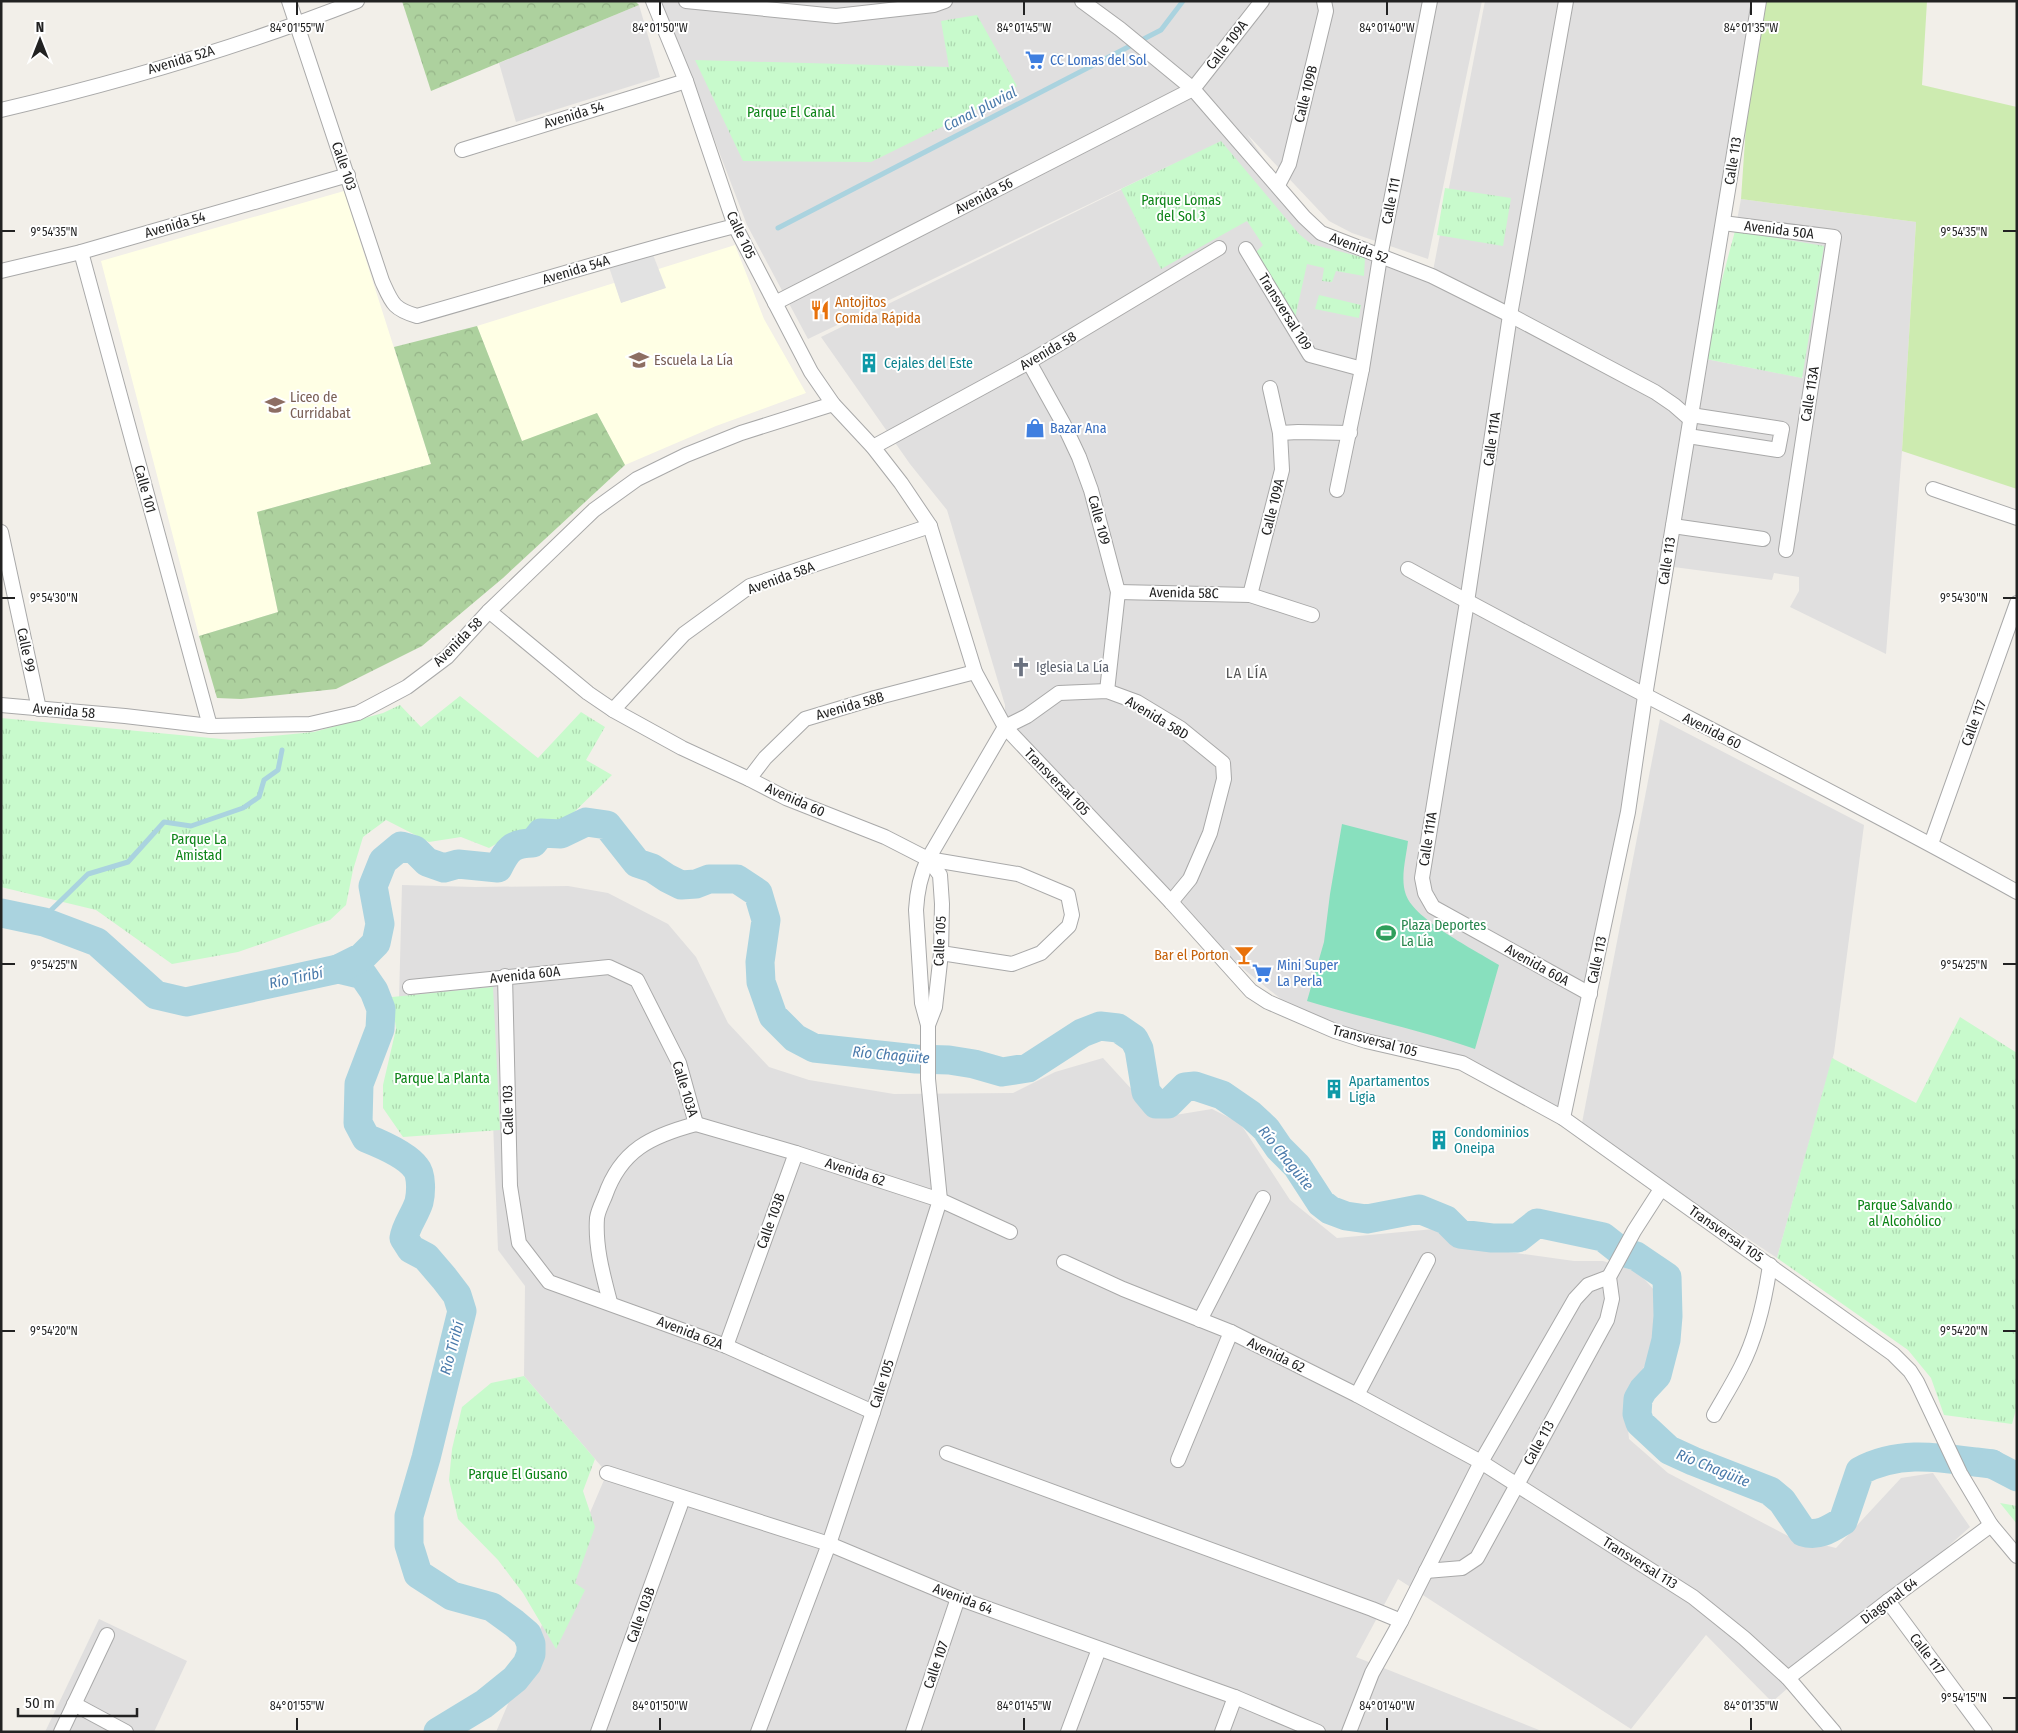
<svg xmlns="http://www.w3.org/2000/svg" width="2018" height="1733" font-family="'Fira Sans Condensed',sans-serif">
<defs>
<pattern id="forest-crowns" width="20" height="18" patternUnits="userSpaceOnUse" patternTransform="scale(1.25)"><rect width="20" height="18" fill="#add19e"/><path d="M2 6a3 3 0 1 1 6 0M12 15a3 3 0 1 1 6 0" fill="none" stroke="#95b388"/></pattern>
<pattern id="park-tufts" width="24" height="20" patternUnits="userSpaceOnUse" patternTransform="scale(1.25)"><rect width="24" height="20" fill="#c8facc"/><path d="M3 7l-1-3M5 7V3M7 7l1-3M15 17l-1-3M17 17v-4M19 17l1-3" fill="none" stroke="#acd6af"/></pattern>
</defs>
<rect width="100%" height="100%" fill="#f2efe9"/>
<g fill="#e0dfdf">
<path d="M654,1h828l-54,258 -76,-26 -23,-12 -82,-87 57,83 76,40 52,19 53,-275h276l-60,357 102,20 -68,-147 6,-32 175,23 -14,229 -16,203 -96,-47 9,-16v-14l-25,-4 -2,7 -106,-14 -21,130 -82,422 -32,-25 -69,-30 -160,-47 -56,-45 -75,-69 -166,-175v-22l-58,-195 -37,-46 -89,-127 360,-177 -373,179 -61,-114 -68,-178z"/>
<path d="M639,5l21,72 -144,45 -17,-59z"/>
<path d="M1660,719l204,106 -30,228 -57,205 -196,-130z"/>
<path d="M402,885l73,2 93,-1 40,7 60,31 28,33 32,66 41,44 40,13 85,14 119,-1 42,-21 48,-14 32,35 34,23 43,-7 28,14 50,77 47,38 97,-9 31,17 109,15h29l35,11 25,28 -3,41 -35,57 4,41 39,34 120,63 48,12 65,-70 32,-5 37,54 -198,175 -66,-67 -75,94 -233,-150 -42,78 188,75h-1048l111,-259 -83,-97 1,-90 -27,-36 -10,-255 -89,5z"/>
<path d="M99,1619l88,42 -33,71h-109z"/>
</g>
<g fill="#ffffe5">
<path d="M344,191l87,273 -174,48 21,100 -79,24 -98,-375z"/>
<path d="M735,245l29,74 42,74 -90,33 -91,39 -28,-52 -75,29 -45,-116z"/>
</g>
<path fill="#cdebb0" d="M1759,1h168l-5,84 95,22v382l-115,-38 14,-229 -175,-23 10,-147z"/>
<g fill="url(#forest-crowns)">
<path d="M402,1h233l4,4 -208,86z"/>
<path d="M477,326l45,115 75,-28 28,52 -122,113 -81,68 -86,43 -95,10 -24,-1 -18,-62 79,-24 -21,-100 174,-48 -37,-117z"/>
</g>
<g fill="url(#park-tufts)">
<path d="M977,15l40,71 -45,26 -101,50 -128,-1 -48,-101 254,7 -8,-46z"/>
<path d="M1221,141l78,93 12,10 54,14 -1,18 -28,-5 -4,11 -10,-1 2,-13 -17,-4 -12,54 -39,-66 7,-7 -16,-24 -86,48 -40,-80z"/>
<path d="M1445,188l66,10 -8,48 -66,-11z"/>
<path d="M1735,231l89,15 -22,132 -101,-20z"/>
<path d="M1319,295l42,10 -2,13 -44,-9z"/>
<path d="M460,696l78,62 43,-46 24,15 -19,33 26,15 -48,47 -49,11 -26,15 -28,-11 -32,5 -43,-22 -23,17 -10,33 -7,35 -16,15 -92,32 -66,12 -76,-54 -95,-23v-169l231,22 82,-8 69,-19 17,-8 21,22z"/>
<path d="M493,987l7,143 -97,7 -20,-29v-23l13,-56 -4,-32z"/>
<path d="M1960,1017l57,36v353l-5,18 -68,-9 -13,-37 -23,-28 -131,-92 55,-200 84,45z"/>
<path d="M524,1376l71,83 -12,32 12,36 -20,56 10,7 -29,59 -33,-56 -25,-33 -40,-41 -9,-39 3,-31 10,-42 29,-24z"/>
<path d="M2000,1503l17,3v18z"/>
</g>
<path fill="#88e0be" d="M1342,824l66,17c-2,17 -8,38 -2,54 9,25 69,55 93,70l-24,84c-55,-19 -112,-31 -168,-48l17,-59 6,-48z"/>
<path fill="#e2e2e2" d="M650,247l16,41 -45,15 -14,-42z"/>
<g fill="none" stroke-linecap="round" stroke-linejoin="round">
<g stroke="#aad3df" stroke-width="5">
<path d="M778,228l383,-198 22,-29"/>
<path d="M40,921l48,-47 40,-12 36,-40 27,4 52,-18 16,-11 5,-17 14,-10 4,-20"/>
</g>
<g stroke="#aad3df" stroke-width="29">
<path d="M1,913l43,9 53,20 59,53 30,7 152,-33 25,6 11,16 7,18 -1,20 -21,55 -1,39 8,15c15,6 41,17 50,30 6,7 5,26 3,34 -4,13 -13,23 -15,36l7,11 15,8 18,21 13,17 5,16 -36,147 -17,58v29l9,29 34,22 40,11 22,16 13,11 4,10v10l-4,10 -12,15 -31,25 -46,28"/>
<path d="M338,969l24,-12 14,-14 4,-19 -7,-38 10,-25 18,-15 14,4 12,12 17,6 14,-4 40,4c9,-18 14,-25 35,-25l8,-10 20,1 25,-12 21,3 30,38 15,5 15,10 14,7 15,-1 13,-5h28l21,14 8,27 -6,42 1,20 12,34 22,22 19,10 102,11 33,1 25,4 28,8 26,-4 54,-35 18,-7 18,2 16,11 5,10 7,43 10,12h12l17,-17 10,-1 27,9 29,20 15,14 13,19 18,18 24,37 9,7 16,6 21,3 52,-10 27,11 14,14 32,4h26l19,-15 66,14 19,15 14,4 31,21 1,39 -2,24 -9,35 -14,15 -5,9 -1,15 3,9 29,27 24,11 77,30 12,10 21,31c15,5 27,-3 40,-11l17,-50c43,-23 86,-12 132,-7l-16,-2"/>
<path d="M1992,1464l25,13"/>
</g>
<defs>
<g id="minor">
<path d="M289,1l93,280c10,22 11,28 35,35 106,-30 211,-63 318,-90"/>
<path d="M653,1l33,80 49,145 76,146 22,32 40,43 28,36 29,43 45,146 30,55 166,175 80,89 17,11 67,29 31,10 96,22 101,55 330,236 17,17 7,11 43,91 31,52 26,31"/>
<path d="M686,1l150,15 98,-11 11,-4"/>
<path d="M1082,1l38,28 73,60 111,128 17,16 111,43 78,39 145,77 19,13 16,14"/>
<path d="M1566,1l-56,314 -43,287 -45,276 3,15 8,14 157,87"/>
<path d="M1,110c119,-28 242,-64 356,-109"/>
<path d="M462,150l224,-69"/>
<path d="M1278,185l11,-21 37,-153 -2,-10"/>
<path d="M1723,223l111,14 -48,313"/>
<path d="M1246,249l64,106 52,14"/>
<path d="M81,252l129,474"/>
<path d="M1,271l80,-19 267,-77"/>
<path d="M775,303l418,-214 69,-88"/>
<path d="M1029,362l35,63 15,32 12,33 27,102 -11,99"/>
<path d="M1280,433l18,-1 52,1"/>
<path d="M1688,436l90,14 4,-21 -91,-14"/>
<path d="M873,447l156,-85 190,-114"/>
<path d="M1933,489l84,29"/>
<path d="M1337,490l25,-121 18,-112 50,-256"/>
<path d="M1673,526l90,13"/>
<path d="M1,532l38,177"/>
<path d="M1408,569c201,111 408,211 609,323"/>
<path d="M1118,592l132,3 62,20"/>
<path d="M1250,595l32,-125 -2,-37 -10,-45"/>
<path d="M489,611l99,82 25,17 69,38 67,31 37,19 99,39 43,22 90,15 50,21 4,20 -3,11 -28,27 -29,11 -71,-11"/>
<path d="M1,705l124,11 85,10 100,-2 48,-11 49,-26 40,-30 42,-46 105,-101 43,-31 49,-24 55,-22 92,-29"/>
<path d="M613,710l71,-76 66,-48 180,-60"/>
<path d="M749,779l16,-21 40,-39 70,-21 100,-26"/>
<path d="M1931,844l86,-241"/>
<path d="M505,976l5,210 9,57 30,39 177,64 147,66"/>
<path d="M410,987l199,-20 28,13 42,83 17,61"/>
<path d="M928,1025l7,-18 6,-54 1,-49 -2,-29 -12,-16"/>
<path d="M1563,1118l65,-306 17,-116 114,-695"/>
<path d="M696,1124l100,29 144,47 70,32"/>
<path d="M1064,1262l59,27 108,43 126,63 124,67 212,135 51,41 44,40 46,54"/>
<path d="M610,1302c-7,-27 -15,-55 -13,-84 1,-7 5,-15 8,-22 16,-46 46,-60 91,-72"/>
<path d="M1200,1320l63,-122"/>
<path d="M726,1346l70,-193"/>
<path d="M1357,1395l71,-135"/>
<path d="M1714,1415c9,-16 19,-32 27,-48 16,-31 24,-68 29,-102"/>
<path d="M947,1453l425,156 29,12"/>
<path d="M1178,1460l53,-128"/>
<path d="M607,1473l222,71 129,54 277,99 83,35"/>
<path d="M1426,1571l36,-3 15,-10 130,-238 5,-21 -3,-22 25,-46 27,-42"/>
<path d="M1888,1601l97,131"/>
<path d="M1788,1678l100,-77 103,-76"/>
<path d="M74,1704l52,28"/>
<path d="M61,1732l46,-97"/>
<path d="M598,1732l85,-234"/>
<path d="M758,1732l71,-188 44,-132 67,-212 -12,-121v-54l-6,-22 -6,-93c1,-18 4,-34 12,-51l77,-132 22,-11 32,-23 48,-2 30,11 43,26 43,35 1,16 -14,54 -20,46 -19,23"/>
<path d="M913,1732l45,-134"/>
<path d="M1068,1732l31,-83"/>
<path d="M1222,1732l13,-35"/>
<path d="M1349,1732l23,-59 29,-52 80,-159 94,-163 13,-14 21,-8"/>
</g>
</defs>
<use href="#minor" stroke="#a9a9a9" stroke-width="16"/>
<use href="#minor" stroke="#fff" stroke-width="14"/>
</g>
<path fill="none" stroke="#222" stroke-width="2" d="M297,2v13M660,2v13M1024,2v13M1387,2v13M1751,2v13M2,231h13M2003,231h13M2,598h13M2003,598h13M2,964h13M2003,964h13M2,1331h13M2003,1331h13M2003,1698h13M297,1718v12M660,1718v12M1024,1718v12M1387,1718v12M1751,1718v12"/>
<defs>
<symbol id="supermarket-bare" viewBox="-9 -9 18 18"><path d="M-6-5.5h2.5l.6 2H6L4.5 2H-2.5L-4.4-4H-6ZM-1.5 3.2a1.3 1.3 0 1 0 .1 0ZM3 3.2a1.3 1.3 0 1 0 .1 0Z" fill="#3f7fe0" stroke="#fff" stroke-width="2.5" paint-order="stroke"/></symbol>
<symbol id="restaurant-bare" viewBox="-9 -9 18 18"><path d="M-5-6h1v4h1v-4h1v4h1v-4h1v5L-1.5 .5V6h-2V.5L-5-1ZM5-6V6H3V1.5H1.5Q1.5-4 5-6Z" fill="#e8710a" stroke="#fff" stroke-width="2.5" paint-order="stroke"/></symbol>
<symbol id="school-bare" viewBox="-9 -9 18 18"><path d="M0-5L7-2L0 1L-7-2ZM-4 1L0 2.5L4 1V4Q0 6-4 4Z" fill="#8d6e63" stroke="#fff" stroke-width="2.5" paint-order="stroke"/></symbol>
<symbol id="building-bare" viewBox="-9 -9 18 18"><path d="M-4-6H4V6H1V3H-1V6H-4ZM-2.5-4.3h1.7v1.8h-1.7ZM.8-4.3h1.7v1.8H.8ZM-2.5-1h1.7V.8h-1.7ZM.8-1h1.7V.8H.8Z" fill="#0f9aa8" stroke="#fff" stroke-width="2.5" paint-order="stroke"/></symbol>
<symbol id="university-bare" viewBox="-9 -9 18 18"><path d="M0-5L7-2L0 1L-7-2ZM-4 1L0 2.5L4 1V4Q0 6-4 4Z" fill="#8d6e63" stroke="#fff" stroke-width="2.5" paint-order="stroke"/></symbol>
<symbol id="shop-bare" viewBox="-9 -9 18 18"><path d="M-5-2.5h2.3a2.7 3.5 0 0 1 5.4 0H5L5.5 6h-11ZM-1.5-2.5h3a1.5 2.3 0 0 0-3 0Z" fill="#3f7fe0" stroke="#fff" stroke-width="2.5" paint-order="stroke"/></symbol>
<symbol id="church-bare" viewBox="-9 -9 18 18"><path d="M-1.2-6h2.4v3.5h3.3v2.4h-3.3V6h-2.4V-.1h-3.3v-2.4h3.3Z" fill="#6b7280" stroke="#fff" stroke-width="2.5" paint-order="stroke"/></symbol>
<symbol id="stadium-bare" viewBox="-9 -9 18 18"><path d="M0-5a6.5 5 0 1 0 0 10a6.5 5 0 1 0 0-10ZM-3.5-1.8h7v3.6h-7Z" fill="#2e9e5b" stroke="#fff" stroke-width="2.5" paint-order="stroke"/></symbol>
<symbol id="bar-bare" viewBox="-9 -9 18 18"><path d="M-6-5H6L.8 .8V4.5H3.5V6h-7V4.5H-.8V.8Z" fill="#e8710a" stroke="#fff" stroke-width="2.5" paint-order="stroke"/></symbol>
</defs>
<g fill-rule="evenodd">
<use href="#supermarket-bare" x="1021" y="46" width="28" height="28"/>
<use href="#restaurant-bare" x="806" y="296" width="28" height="28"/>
<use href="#school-bare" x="625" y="346" width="28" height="28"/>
<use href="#building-bare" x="855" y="349" width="28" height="28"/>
<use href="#university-bare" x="261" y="391" width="28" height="28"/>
<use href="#shop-bare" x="1021" y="414" width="28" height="28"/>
<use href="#church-bare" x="1007" y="653" width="28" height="28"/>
<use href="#stadium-bare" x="1372" y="919" width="28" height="28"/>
<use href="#bar-bare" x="1230" y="941" width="28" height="28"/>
<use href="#supermarket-bare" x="1248" y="959" width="28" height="28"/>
<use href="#building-bare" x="1320" y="1075" width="28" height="28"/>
<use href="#building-bare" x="1425" y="1126" width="28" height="28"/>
</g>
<g text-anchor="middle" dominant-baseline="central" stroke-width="4" stroke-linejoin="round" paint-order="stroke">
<g font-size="14" fill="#222" stroke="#fff">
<text transform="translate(1227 45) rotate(-52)">Calle 109A</text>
<text transform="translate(181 60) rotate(-17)">Avenida 52A</text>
<text transform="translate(1306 94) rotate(-76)">Calle 109B</text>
<text transform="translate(574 115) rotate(-17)">Avenida 54</text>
<text transform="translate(1733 161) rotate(-81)">Calle 113</text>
<text transform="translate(344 166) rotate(71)">Calle 103</text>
<text transform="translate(984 196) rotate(-27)">Avenida 56</text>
<text transform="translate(1391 201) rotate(-79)">Calle 111</text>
<text transform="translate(175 225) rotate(-16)">Avenida 54</text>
<text transform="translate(1779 230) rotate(7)">Avenida 50A</text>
<text transform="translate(741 235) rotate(65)">Calle 105</text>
<text transform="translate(1359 248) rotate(21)">Avenida 52</text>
<text transform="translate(576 270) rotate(-17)">Avenida 54A</text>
<text transform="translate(1285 312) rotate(58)">Transversal 109</text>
<text transform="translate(1048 351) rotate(-30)">Avenida 58</text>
<text transform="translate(1810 394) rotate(-81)">Calle 113A</text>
<text transform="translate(1492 439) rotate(-82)">Calle 111A</text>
<text transform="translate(145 489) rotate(75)">Calle 101</text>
<text transform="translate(1273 507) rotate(-76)">Calle 109A</text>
<text transform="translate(1099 520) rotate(75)">Calle 109</text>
<text transform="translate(1667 561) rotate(-81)">Calle 113</text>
<text transform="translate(781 578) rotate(-20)">Avenida 58A</text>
<text transform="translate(1184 593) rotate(1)">Avenida 58C</text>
<text transform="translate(458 642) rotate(-45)">Avenida 58</text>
<text transform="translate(26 650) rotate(78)">Calle 99</text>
<text transform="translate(850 706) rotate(-16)">Avenida 58B</text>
<text transform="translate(64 711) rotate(5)">Avenida 58</text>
<text transform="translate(1157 718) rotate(31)">Avenida 58D</text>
<text transform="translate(1974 723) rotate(-70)">Calle 117</text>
<text transform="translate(1712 731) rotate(27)">Avenida 60</text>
<text transform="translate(1057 782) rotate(46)">Transversal 105</text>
<text transform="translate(795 800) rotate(24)">Avenida 60</text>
<text transform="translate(1428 839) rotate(-81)">Calle 111A</text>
<text transform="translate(940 941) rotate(-87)">Calle 105</text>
<text transform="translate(1597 960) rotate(-78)">Calle 113</text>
<text transform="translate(1537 965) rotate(29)">Avenida 60A</text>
<text transform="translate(525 975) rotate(-6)">Avenida 60A</text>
<text transform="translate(1375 1041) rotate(15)">Transversal 105</text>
<text transform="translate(685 1089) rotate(73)">Calle 103A</text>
<text transform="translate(508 1110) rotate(-91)">Calle 103</text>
<text transform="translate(855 1172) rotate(18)">Avenida 62</text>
<text transform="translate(771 1221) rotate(-70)">Calle 103B</text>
<text transform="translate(1726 1234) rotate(35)">Transversal 105</text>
<text transform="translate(690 1333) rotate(21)">Avenida 62A</text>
<text transform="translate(1276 1355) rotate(26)">Avenida 62</text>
<text transform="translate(882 1384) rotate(-72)">Calle 105</text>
<text transform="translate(1539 1443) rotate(-61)">Calle 113</text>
<text transform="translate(1640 1563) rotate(32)">Transversal 113</text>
<text transform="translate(963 1599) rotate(21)">Avenida 64</text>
<text transform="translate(1889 1601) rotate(-37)">Diagonal 64</text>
<text transform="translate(641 1615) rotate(-70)">Calle 103B</text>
<text transform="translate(1927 1654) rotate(53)">Calle 117</text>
<text transform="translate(936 1665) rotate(-71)">Calle 107</text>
</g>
<g font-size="14" fill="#366cbe" stroke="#fff" text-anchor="start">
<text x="1050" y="60">CC Lomas del Sol</text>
<text x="1050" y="428">Bazar Ana</text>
<text x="1277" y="965">Mini Super<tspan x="1277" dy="16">La Perla</tspan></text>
</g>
<g font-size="14" fill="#0c8416" stroke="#fff">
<text x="791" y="112">Parque El Canal</text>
<text x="1181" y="200">Parque Lomas<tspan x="1181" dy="16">del Sol 3</tspan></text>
<text x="199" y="839">Parque La<tspan x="199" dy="16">Amistad</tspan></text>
<text x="442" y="1078">Parque La Planta</text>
<text x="1905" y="1205">Parque Salvando<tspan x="1905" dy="16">al Alcohólico</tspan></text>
<text x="518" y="1474">Parque El Gusano</text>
</g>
<g font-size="14" fill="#c56008" stroke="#fff" text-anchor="start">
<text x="835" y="302">Antojitos<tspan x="835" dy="16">Comida Rápida</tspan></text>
<text x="1229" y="955" text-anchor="end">Bar el Porton</text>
</g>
<g font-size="14" fill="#785e54" stroke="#fff" text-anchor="start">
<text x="654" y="360">Escuela La Lía</text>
<text x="290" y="397">Liceo de<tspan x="290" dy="16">Curridabat</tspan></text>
</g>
<g font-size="14" fill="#0d838f" stroke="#fff" text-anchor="start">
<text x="884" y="363">Cejales del Este</text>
<text x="1349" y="1081">Apartamentos<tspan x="1349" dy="16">Ligia</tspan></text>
<text x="1454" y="1132">Condominios<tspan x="1454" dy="16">Oneipa</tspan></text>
</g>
<g font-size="14" fill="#5b616d" stroke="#fff" text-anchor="start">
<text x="1036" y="667">Iglesia La Lía</text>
</g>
<g font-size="14" fill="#27864d" stroke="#fff" text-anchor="start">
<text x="1401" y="925">Plaza Deportes<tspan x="1401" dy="16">La Lía</tspan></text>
</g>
<g font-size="15" font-style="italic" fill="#4a7aab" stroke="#fff">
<text transform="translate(980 109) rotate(-27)">Canal pluvial</text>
<text transform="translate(296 978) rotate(-12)">Río Tiribí</text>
<text transform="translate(891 1055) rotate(5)">Río Chagüite</text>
<text transform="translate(1286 1158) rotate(51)">Río Chagüite</text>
<text transform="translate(452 1348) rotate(-75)">Río Tiribí</text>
<text transform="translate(1713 1468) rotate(22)">Río Chagüite</text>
</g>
<g font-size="15" letter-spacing="1" fill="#555" stroke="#fff">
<text x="1247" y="673">LA LÍA</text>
</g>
</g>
<g font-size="12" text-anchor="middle" fill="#222" stroke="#fff" stroke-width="4" stroke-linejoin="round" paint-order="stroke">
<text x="297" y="32">84°01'55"W</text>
<text x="660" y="32">84°01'50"W</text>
<text x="1024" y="32">84°01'45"W</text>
<text x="1387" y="32">84°01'40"W</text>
<text x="1751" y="32">84°01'35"W</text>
<text x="54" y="236">9°54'35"N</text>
<text x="1964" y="236">9°54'35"N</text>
<text x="54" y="602">9°54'30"N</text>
<text x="1964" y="602">9°54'30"N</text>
<text x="54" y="969">9°54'25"N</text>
<text x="1964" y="969">9°54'25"N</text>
<text x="54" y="1335">9°54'20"N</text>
<text x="1964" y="1335">9°54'20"N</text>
<text x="1964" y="1702">9°54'15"N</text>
<text x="297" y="1710">84°01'55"W</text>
<text x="660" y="1710">84°01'50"W</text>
<text x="1024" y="1710">84°01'45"W</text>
<text x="1387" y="1710">84°01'40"W</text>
<text x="1751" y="1710">84°01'35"W</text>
</g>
<rect width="2018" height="1733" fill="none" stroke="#222222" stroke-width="5"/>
<g transform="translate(40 40)" stroke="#ffffff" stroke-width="4" paint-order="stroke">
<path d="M0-4L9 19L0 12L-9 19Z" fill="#222222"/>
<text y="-8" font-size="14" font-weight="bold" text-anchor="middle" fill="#222222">N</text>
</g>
<path d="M18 1708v8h119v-8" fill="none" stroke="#222222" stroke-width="2.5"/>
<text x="25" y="1708" font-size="15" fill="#222222" stroke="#ffffff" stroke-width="4" paint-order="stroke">50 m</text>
</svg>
